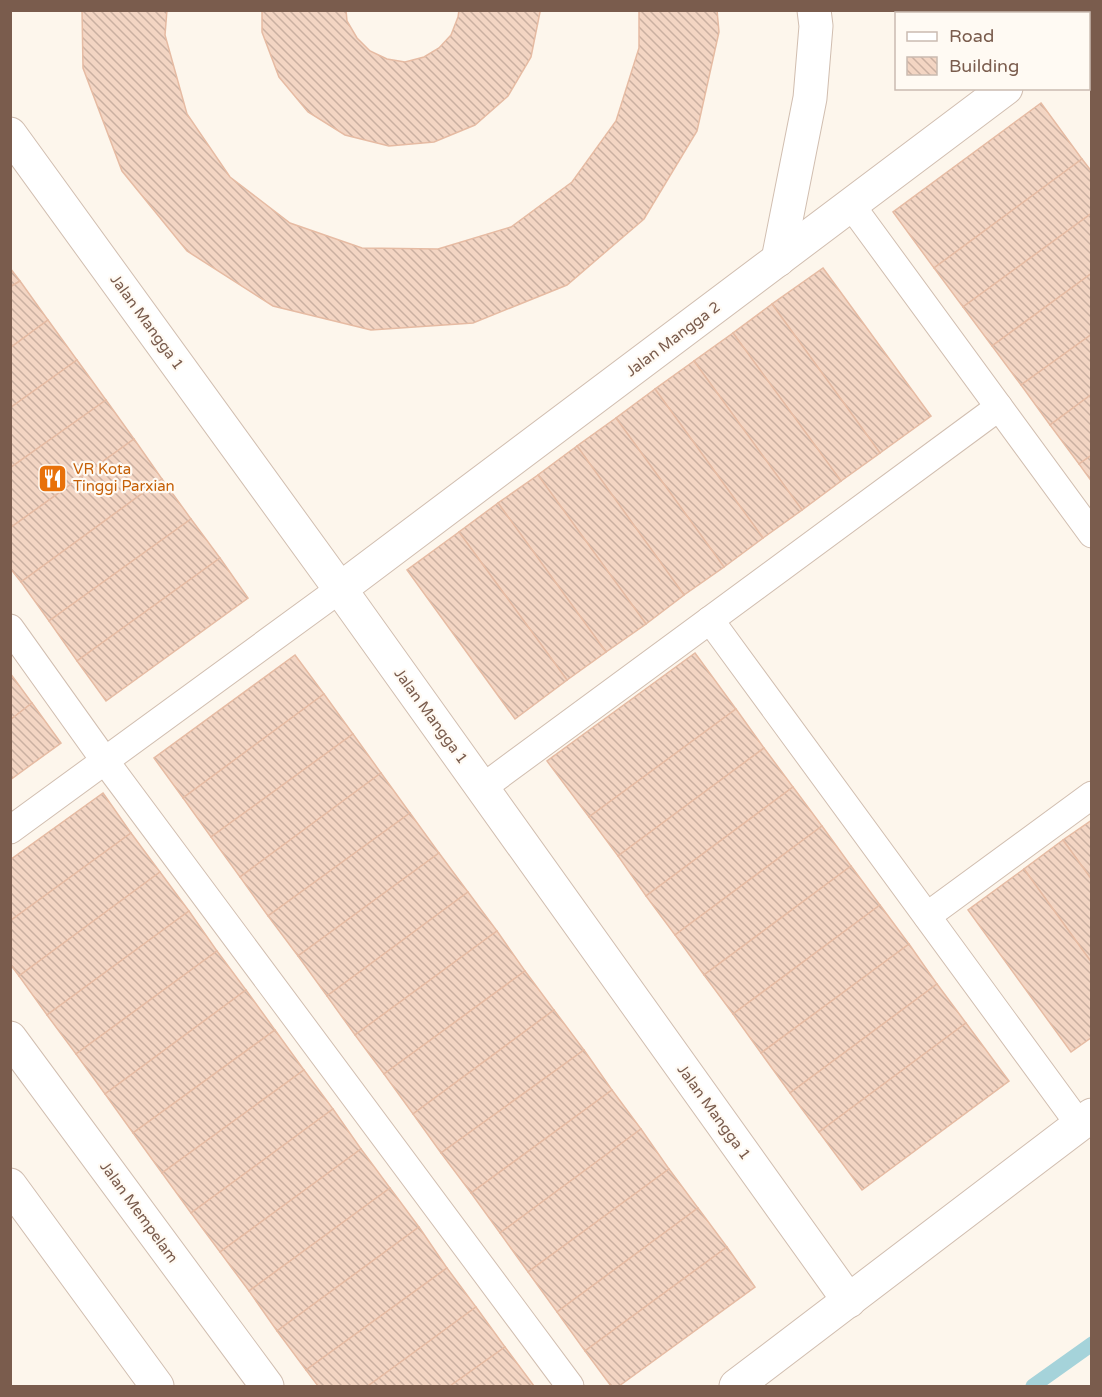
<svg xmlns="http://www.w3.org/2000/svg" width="1102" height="1397" font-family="'Varela Round',sans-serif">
<defs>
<pattern id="building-back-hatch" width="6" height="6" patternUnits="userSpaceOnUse" patternTransform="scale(1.5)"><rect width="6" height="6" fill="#f3d5c3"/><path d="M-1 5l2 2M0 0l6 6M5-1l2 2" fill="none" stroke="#cab0a1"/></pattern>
</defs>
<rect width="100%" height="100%" fill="#fdf6ec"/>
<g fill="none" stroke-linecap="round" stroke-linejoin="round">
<path stroke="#a5d3da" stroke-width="15" d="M1033,1386l59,-42"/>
</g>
<g fill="url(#building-back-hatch)" stroke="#e6bba3" stroke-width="1.5">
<path d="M82,10h85l-2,25 22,79 43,63 60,46 72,25 76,1 73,-22 61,-45 44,-61 23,-73v-38h78l2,22 -22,99 -53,88 -77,66 -94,38 -102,7 -98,-24 -86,-55 -65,-80 -39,-103z"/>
<path d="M262,10h84l1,11 10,17 13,13 17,8 18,3 19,-5 15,-9 12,-13 7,-18 1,-7h80l1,2 -9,45 -23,39 -33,29 -41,17 -45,4 -44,-11 -37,-23 -29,-35 -17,-45z"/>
<path d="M1041,103l41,56 -148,109 -41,-56z"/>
<path d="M1082,159l10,13v41l-129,94 -29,-39z"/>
<path d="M1092,213v60l-100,73 -29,-39z"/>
<path d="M10,268l10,13 -10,6z"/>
<path d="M823,268l108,148 -51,37 -108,-149z"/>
<path d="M1092,273v61l-71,51 -29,-39z"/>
<path d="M20,281l28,39 -38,28v-61z"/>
<path d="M772,304l108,149 -39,28 -108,-148z"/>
<path d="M48,320l29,40 -67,48v-60z"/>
<path d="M733,333l108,148 -39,29 -108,-149z"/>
<path d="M1092,334v60l-42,31 -29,-40z"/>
<path d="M77,360l29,40 -96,68v-60z"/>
<path d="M694,361l108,149 -39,28 -108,-149z"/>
<path d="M655,389l108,149 -39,29 -108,-149z"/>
<path d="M1092,394v61l-13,9 -29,-39z"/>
<path d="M106,400l28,39 -124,89v-60z"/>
<path d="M616,418l108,149 -40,28 -107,-149z"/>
<path d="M134,439l28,40 -141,103 -11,-14v-40z"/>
<path d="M577,446l107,149 -38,29 -108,-149z"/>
<path d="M1092,455v27l-13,-18z"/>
<path d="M538,475l108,149 -40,28 -108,-149z"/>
<path d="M162,479l29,40 -142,102 -28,-39z"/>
<path d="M498,503l108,149 -39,28 -108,-148z"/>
<path d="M191,519l29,39 -143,103 -28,-40z"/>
<path d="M459,532l108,148 -52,39 -108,-149z"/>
<path d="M220,558l28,40 -142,103 -29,-40z"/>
<path d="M695,653l41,56 -147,108 -42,-56z"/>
<path d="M295,655l29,39 -141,104 -29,-40z"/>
<path d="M10,673l22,30 -22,17z"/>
<path d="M324,694l29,40 -142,103 -28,-39z"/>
<path d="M32,703l29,40 -51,37v-60z"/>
<path d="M736,709l28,39 -146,108 -29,-39z"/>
<path d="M353,734l28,39 -141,104 -29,-40z"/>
<path d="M764,748l29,39 -147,109 -28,-40z"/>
<path d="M381,773l29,40 -142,103 -28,-39z"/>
<path d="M793,787l29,39 -147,109 -29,-39z"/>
<path d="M103,793l28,40 -121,88v-61z"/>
<path d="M410,813l29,40 -141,103 -30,-40z"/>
<path d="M1092,820v60l-29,-40z"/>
<path d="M822,826l29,40 -147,109 -29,-40z"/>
<path d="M131,833l29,39 -141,104 -9,-12v-43z"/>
<path d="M1063,840l29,40v83l-68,-94z"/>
<path d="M439,853l29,39 -141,104 -29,-40z"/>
<path d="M851,866l29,39 -147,109 -29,-39z"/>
<path d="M1024,869l68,94v74l-21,15 -103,-142z"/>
<path d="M160,872l29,39 -142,104 -28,-39z"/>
<path d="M468,892l29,39 -142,104 -28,-39z"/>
<path d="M880,905l29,39 -148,109 -28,-39z"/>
<path d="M189,911l28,40 -141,103 -29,-39z"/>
<path d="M497,931l28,40 -141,103 -29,-39z"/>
<path d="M909,944l28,40 -147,109 -29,-40z"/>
<path d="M217,951l29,39 -141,104 -29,-40z"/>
<path d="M525,971l29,39 -141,104 -29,-40z"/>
<path d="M937,984l29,39 -147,109 -29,-39z"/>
<path d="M246,990l29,40 -142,103 -28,-39z"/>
<path d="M554,1010l30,40 -143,103 -28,-39z"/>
<path d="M966,1023l43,58 -147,109 -43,-58z"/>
<path d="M275,1030l29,40 -142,103 -29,-40z"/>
<path d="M584,1050l28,40 -141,103 -30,-40z"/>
<path d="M304,1070l29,39 -142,104 -29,-40z"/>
<path d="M612,1090l29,39 -141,104 -29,-40z"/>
<path d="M333,1109l28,40 -141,103 -29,-39z"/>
<path d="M641,1129l28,40 -141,103 -28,-39z"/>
<path d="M361,1149l29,39 -141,103 -29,-39z"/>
<path d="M669,1169l29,39 -141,104 -29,-40z"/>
<path d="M390,1188l29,39 -142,104 -28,-40z"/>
<path d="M698,1208l29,39 -142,104 -28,-39z"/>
<path d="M419,1227l28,41 -141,102 -29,-39z"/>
<path d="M727,1247l28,40 -136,99h-8l-26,-35z"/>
<path d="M447,1268l29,39 -108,79h-50l-12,-16z"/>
<path d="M476,1307l29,40 -55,39h-82z"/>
<path d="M505,1347l29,39h-84z"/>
</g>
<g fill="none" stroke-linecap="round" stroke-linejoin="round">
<defs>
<g id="lane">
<path d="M851,205l241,329"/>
<path d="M710,620l369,504"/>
<path d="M10,628l95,133 465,625"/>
<path d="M482,788l517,-381"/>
<path d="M10,830l330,-241"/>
<path d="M927,916l165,-121"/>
</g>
<g id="street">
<path d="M10,134l330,455 509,712"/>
<path d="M778,260l32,-162 6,-72 -2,-16"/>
<path d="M340,589l666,-501"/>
<path d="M10,1038l257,348"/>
<path d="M10,1185l147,201"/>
<path d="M736,1386l356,-271"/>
</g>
<path id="secondary" d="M1088,28l4,4"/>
</defs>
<use href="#lane" stroke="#d1beb0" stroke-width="29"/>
<use href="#street" stroke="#d1beb0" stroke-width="35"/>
<use href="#secondary" stroke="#d6c0b0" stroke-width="35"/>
<use href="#lane" stroke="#fff" stroke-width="27"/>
<use href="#street" stroke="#fff" stroke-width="33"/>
<use href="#secondary" stroke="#fff" stroke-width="33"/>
</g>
<defs>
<symbol id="restaurant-square" viewBox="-11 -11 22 22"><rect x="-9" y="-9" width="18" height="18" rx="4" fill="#e8710a" stroke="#fffaf3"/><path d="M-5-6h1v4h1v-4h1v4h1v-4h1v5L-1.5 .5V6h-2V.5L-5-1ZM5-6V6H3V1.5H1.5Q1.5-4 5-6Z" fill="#fff"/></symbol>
</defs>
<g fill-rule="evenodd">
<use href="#restaurant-square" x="36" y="462" width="33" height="33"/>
</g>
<g text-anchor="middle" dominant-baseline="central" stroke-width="4.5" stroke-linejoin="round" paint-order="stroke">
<g font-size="15" fill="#7a5c4d" stroke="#fffaf3">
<text transform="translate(147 322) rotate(54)">Jalan Mangga 1</text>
<text transform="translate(673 339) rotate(-37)">Jalan Mangga 2</text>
<text transform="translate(431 716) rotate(54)">Jalan Mangga 1</text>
<text transform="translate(714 1112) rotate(54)">Jalan Mangga 1</text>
<text transform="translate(139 1212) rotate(54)">Jalan Mempelam</text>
</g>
<g font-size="15" fill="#c56008" stroke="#fffaf3" text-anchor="start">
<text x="73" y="469">VR Kota<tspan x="73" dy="17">Tinggi Parxian</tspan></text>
</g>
</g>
<rect width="1102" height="1397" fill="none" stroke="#7a5c4d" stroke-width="24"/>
<rect x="895" y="12" width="195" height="78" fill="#fffaf3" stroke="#cabbb1" stroke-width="1.5"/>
<rect x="907" y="32" width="30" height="9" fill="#ffffff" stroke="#cabbb1" stroke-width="1.5"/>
<text x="949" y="42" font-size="18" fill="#7a5c4d">Road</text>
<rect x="907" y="57" width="30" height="18" fill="url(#building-back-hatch)" stroke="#cabbb1" stroke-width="1.5"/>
<text x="949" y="72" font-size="18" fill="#7a5c4d">Building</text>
</svg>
